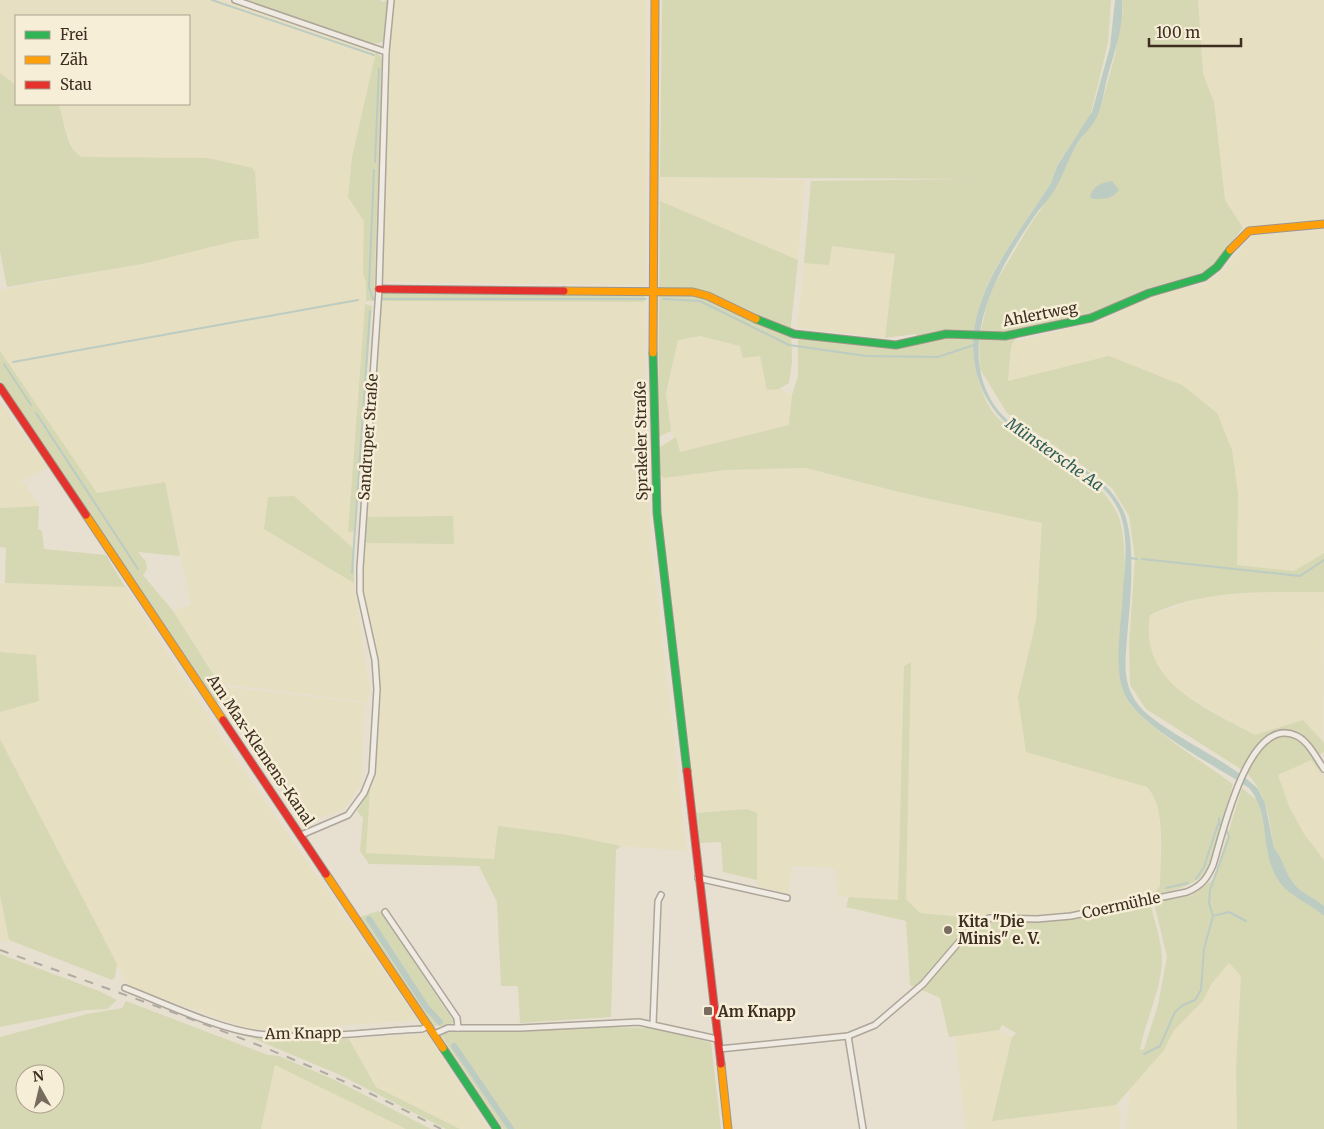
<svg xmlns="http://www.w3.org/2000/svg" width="1324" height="1129" font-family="Merriweather,serif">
<rect width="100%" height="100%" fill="#e7e0d1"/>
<g fill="#e6dfc2">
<path d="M0,0h225l151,52 -24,105 -4,40 16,24 -1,52 3,10 -18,249 7,-1 -1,18 -7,-7 -83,-14 90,55 16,108 -3,11 -146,-18 -48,-73 18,-6 -26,-123 -68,11 -97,-142v-61l142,-26 93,-23 24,-3 -5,-68 -46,-12 -126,-1 -6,-4 -5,-9 -13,-40h131v-88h-173v69l-16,-12z"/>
<path d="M394,0h253l-2,285 -264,-3 9,-234z"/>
<path d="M1198,0h126v222l-81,6 -18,-28 -11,-98 -11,-28z"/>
<path d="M660,177l145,3 -7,80 -138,-59z"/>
<path d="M1324,230v323l-30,18 -57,-6 1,-71 -230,-112 3,-35 3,-5 87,-21 42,-21 31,-10 28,-5 16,-10 36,-40z"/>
<path d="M832,246l63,8 -10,84 -88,-10 7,-65 25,2z"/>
<path d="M381,301l263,1 2,153 6,95 35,301 -66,-5 -53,-11 -70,-9 -4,33 -128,-6 4,-64 5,-15 5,-84 -2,-31 -16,-73 3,-43 89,1 -1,-28 -87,1z"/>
<path d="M700,336l40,10 20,10 7,34 12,-1 13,6 -3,30 -109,27 -9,-21 -5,-38 12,-53z"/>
<path d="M0,402l48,66 -26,12 17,26 -39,2z"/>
<path d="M806,468l101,26 135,29 -6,98 -18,76 135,96 6,18 1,26v49l-7,9 -83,19 -79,1 -9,3 -62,-5 -14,-14 5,-236 -7,3 -6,234 -60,-4 -3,-26 -9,-3 -34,-1 -3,28 -32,-8v-73l-10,-4 -50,4 -35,-300 -2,-35 65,-8z"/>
<path d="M0,583l125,4 106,165 186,268 -134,10 -34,-1 -121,-43 -128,-247v-27l39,-11 -3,-46 -36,-3z"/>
<path d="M1267,592h57l-1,152 -20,-24 -48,15 -70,-39 -25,-23 -9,-21 -3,-22 2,-15 54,-18z"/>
<path d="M221,686l144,17 -4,82 -17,24 -41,15z"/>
<path d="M1311,759l13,19v82l-20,-26 -15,-28 -11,-31z"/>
<path d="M0,895l9,45 -6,2 -3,-1z"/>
<path d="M1229,963l12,13 -5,92 1,61h-111l4,-41 34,-38 10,-20 29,-29 9,-18z"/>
<path d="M999,1030l13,7 -20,84 124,-16 5,5 -1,19h-155l-9,-93z"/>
<path d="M427,1034l61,95h-28l-84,-42 -27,-48z"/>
<path d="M275,1064l131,65h-145z"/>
</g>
<g fill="#d6d7b3" fill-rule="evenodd">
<path d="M241,0h139l2,2 6,-2 -5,42 -11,2z"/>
<path d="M662,0h449l-3,43 -18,74 -33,48 -6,18c-38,60 -92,117 -74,193 4,13 11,34 22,43 28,25 64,39 93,62 10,9 19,20 25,32 14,31 5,96 3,129 -1,18 -3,40 6,56 15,26 81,67 107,86l-25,87c-16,16 -33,19 -55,24l7,-9c0,-28 7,-79 -13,-99l-121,-35 -8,-55 18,-76 6,-98 -135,-29 -101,-26 -81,2 -61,8 -4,-3 -3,-26 19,-12 4,15 109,-27 3,-30 6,-19v-36l5,-2 95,10 14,-2 4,-12 -31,4 10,-84 -63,-8 -3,19 -25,-2 7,-82 159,-2 -310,-2z"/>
<path d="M1122,0h76l5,74 11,28 11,98 18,28 -35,43 -63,18 -54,26 -72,17 -8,15 -3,34 101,-25 73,29 35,28 15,37 6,44 -1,71 57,6 30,-18v39c-58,0 -121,-3 -174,23 -11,69 55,92 105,120l48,-15 21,23v9l-10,7 10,19 -13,-18 -33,15 11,31 15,28 20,26v46c-9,-8 -21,-12 -29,-21 -11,-13 -13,-27 -21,-37 -5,-30 -6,-51 -27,-75l-101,-64 -16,-24 -1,-41 6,-86 -6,-42 -17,-28 -38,-29 -67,-46 -27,-44 -1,-30 8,-35 7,-19 36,-60 26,-38 11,-27 33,-50 15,-55 8,-45z"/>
<path d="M376,52l6,6 -8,243h-8v-18l-3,-10 1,-52 -16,-24 4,-40z"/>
<path d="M0,73l16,12v19h42c7,15 7,45 24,53l126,1 44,10 3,4 4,66 -24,3 -93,23 -135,23 -7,-36z"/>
<path d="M660,201l138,59 -7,65 1,37 -3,21 -10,6 -12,1 -7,-34 -17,2 -3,-12 -40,-10 -22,4 -12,53 5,38 -13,6z"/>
<path d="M382,293l263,1 -1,8 -263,-1z"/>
<path d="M365,304l7,2 -17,225 -7,1z"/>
<path d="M0,351l97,142 68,-11 15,74 -42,-4 8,10 1,7 -4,6 30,36 56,88 -12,4 -217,-323z"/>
<path d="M294,496l60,53v34l-90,-54 4,-32z"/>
<path d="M39,506l-1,23 4,2 2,18 62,6 19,32 -120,-4 1,-35 -6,-1v-39z"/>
<path d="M453,516l1,28 -89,-1 1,-26z"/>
<path d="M0,652l36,3 3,46 -39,11z"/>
<path d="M911,662l-5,237 14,14 54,5 2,13c15,-15 40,-9 59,-9 39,0 78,-12 115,-20 4,18 12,39 12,58 -1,32 -17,60 -22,90l4,-1 14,-44 9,-48 -12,-50 2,-6 33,-5 24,-17 28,-91 16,13 20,80 15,14 21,12 10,9v213h-87l-1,-61 5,-92 -12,-13 -17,20 -9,18 -29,29 -10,20 -48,55 -124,16 20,-84 4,-4 -14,-8 -3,5 -50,7 -9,-39 -30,-13 -4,-64 -60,-14 3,-10 49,3 6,-234z"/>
<path d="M0,739l117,225 -2,14 -3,2 -103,-40 -9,-45z"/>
<path d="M370,789l-4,64 128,6 4,-33 70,9 53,11 -5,4 -5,167 -91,6 -2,-37h-17l-4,-84 -18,-36 -110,-2 -9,-13 3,-33 -6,-7z"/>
<path d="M747,809l10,4v67l-34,-8 -2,-30 -21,1 -3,-30z"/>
<path d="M378,911l4,2 72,109 -7,4h-14l-73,-109z"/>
<path d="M0,954l99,37 18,9 -10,9 -21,1 -86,17z"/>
<path d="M126,1001l142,54 11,1 58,25 94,48h-25l-131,-64 -14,64h-261v-92l87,-23 35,-6zM25,1074h30v30h-30z"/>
<path d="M594,1027l62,1 55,15 10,86h-218l-62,-94 5,-4h68z"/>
<path d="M245,1035l39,5 65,-1 27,48 84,42h-14l-108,-55z"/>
</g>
<g fill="#bcccc2">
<path d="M1115,0h7c2,26 -7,50 -14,75 -4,14 -5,29 -11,42 -5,10 -14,17 -20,27 -9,15 -14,32 -23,47 -4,7 -10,13 -15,19 -35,49 -79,121 -52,182 24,56 109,61 136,118 14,31 7,94 4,129 -2,25 -5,46 13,68 9,10 22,18 34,26 25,16 63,35 84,56l7,14 9,45c9,10 10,24 21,37 8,9 20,13 29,21v10c-14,-13 -36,-20 -46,-36 -18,-28 -7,-66 -29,-92 -33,-22 -102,-57 -122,-89 -5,-7 -8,-21 -8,-30 -2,-25 3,-54 4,-79 2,-26 6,-55 -4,-79 -14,-31 -48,-46 -75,-63 -9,-5 -18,-9 -26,-15 -21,-15 -36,-37 -42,-62 -16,-70 40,-132 75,-188l6,-17 35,-54 18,-65z"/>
<path d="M1112,181l7,9c-7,9 -15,9 -26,9l-3,-2c3,-12 12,-14 22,-16z"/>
</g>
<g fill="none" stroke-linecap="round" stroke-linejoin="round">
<g stroke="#bcccc2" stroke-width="2">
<path d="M212,0l162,55"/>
<path d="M375,162l4,-93"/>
<path d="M374,170l-5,117 4,12h273"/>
<path d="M663,299l37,2 89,44 77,11 72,1 36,-12"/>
<path d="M13,362l345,-62"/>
<path d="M4,364l27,41"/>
<path d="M36,413l102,156"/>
<path d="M1129,558l8,1"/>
<path d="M1142,559l158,17 24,-16"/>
<path d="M352,573l18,-262"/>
<path d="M1196,879l8,-12 14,-43"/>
<path d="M1166,888l22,-5"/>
<path d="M1213,916l16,-4 17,9"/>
<path d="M1144,1054l16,-8 15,-34 8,-7 12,-5 6,-10 3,-41 9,-33 -4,-13 1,-13 19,-53 -2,-6 -8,-7v-6"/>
</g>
<g stroke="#bcccc2" stroke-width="6">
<path d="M369,919l57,88 14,15"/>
<path d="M454,1046l57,83"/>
</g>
<defs>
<g id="street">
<path d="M235,0l151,52"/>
<path d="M301,835l47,-20 16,-22 8,-20 5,-84 -2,-29 -15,-68v-24l19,-279 7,-237 5,-52"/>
<path d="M698,878l89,20"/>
<path d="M385,912l72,106 1,10"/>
<path d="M125,988c39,15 93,41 133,46 51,7 113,-3 164,-5l6,-3"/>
<path d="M653,1024l5,-123 3,-6"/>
<path d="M434,1034l14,-6h72l119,-6 78,17"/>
<path d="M848,1036l15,93"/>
<path d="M719,1049l129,-13 27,-11 48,-41 48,-56 18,-10 48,1 34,-3 116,-24c14,-6 20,-13 26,-27 9,-28 35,-153 84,-129 12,6 20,23 27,33"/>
</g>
<g id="fast">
<path d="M756,319l38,15 102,11 50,-11 59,2 86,-18 58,-25 55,-16 13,-10 13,-17"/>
<path d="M653,353l4,160 30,258"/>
<path d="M443,1048l54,81"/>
</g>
<g id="slow">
<path d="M1230,250l19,-19 75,-7"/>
<path d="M564,291l129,1 15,4 48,23"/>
<path d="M653,353l2,-353"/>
<path d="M86,515l137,205"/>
<path d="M326,874l117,174"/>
<path d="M721,1064l7,65"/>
</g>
<g id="jam">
<path d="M379,289l185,2"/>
<path d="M0,387l86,128"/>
<path d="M223,720l103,154"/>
<path d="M687,771l34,293"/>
</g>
</defs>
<use href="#street" stroke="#ada599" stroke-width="8"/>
<use href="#fast" stroke="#9c958a" stroke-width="9"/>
<use href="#slow" stroke="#9c958a" stroke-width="9"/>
<use href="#jam" stroke="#9c958a" stroke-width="9"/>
<use href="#street" stroke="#efebe3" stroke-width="5"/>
<use href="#fast" stroke="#30b455" stroke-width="7"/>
<use href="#slow" stroke="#ff9f0a" stroke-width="7"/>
<use href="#jam" stroke="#e5322d" stroke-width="7"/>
<path stroke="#afaaa2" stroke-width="2" stroke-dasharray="9 9" stroke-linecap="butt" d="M0,950c149,54 301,104 441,179"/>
</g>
<g fill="#786c5e" stroke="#f7eed8" stroke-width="2">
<circle cx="948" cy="930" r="5"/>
<rect x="703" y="1006" width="10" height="10" rx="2.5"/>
</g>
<g text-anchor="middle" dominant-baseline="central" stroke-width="5" stroke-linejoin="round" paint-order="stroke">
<g font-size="15" fill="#3d2e20" stroke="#f7eed8">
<text transform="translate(1040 314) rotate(-11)">Ahlertweg</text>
<text transform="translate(368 437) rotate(-86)">Sandruper Straße</text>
<text transform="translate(641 441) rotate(-91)">Sprakeler Straße</text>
<text transform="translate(261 750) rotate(56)">Am Max-Klemens-Kanal</text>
<text transform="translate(1121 905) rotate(-12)">Coermühle</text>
<text transform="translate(303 1033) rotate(-1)">Am Knapp</text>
</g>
<g font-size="15" font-weight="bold" fill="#3d2e20" stroke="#f7eed8" text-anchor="start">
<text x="958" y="921">Kita "Die<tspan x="958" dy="17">Minis" e. V.</tspan></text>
<text x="718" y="1011">Am Knapp</text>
</g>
<g font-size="16" font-style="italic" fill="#2f5d5a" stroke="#f7eed8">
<text transform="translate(1055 454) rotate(35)">Münstersche Aa</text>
</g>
</g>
<rect x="15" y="15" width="175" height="90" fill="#f7eed8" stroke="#ada18e"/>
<rect x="25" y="31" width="25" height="8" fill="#30b455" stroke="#ada18e"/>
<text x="60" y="40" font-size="15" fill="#3d2e20">Frei</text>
<rect x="25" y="56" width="25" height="8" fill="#ff9f0a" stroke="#ada18e"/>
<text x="60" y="65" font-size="15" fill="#3d2e20">Zäh</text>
<rect x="25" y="81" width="25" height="8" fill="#e5322d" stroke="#ada18e"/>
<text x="60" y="90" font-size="15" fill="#3d2e20">Stau</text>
<g transform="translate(40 1089) rotate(352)"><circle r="24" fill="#f7eed8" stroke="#ada18e"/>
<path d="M0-4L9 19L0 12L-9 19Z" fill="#786c5e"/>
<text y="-8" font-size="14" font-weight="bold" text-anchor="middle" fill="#3d2e20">N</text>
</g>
<path d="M1149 38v8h92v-8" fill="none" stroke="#3d2e20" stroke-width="2.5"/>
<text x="1156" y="38" font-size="15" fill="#3d2e20" stroke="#f7eed8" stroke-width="4" paint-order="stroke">100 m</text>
</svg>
